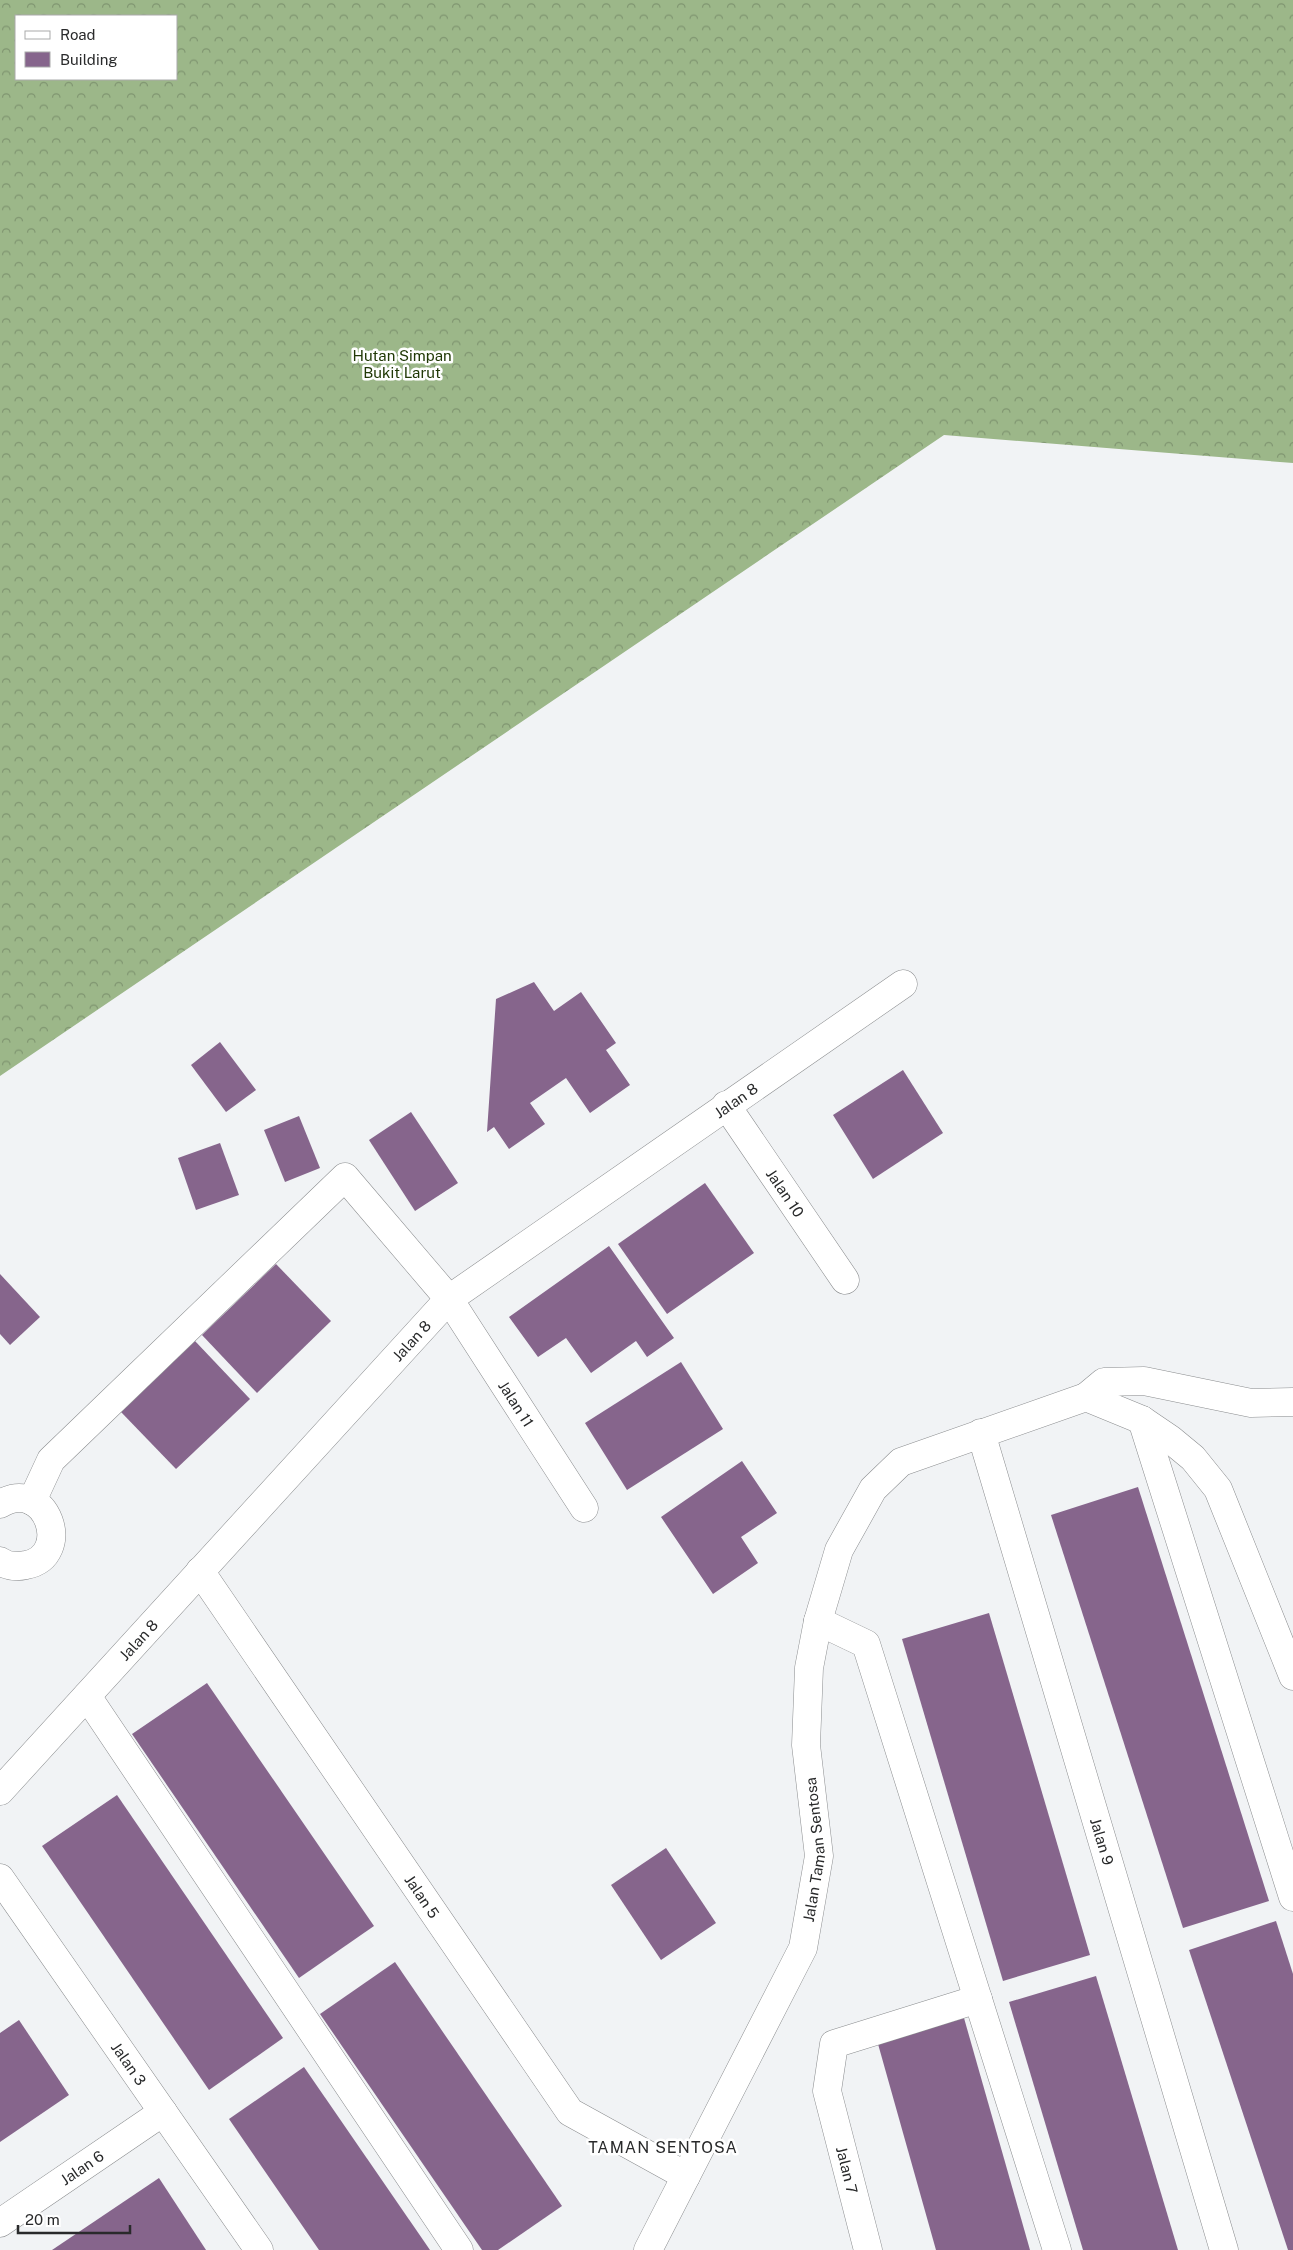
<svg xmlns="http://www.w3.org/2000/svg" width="1293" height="2250" font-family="'Public Sans',sans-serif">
<defs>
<pattern id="forest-crowns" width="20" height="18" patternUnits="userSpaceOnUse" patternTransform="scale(1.25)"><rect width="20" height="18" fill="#9cb789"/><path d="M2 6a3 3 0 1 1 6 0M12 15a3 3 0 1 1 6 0" fill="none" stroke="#7f9570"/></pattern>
</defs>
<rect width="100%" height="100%" fill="#f1f3f5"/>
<path fill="url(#forest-crowns)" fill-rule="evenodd" d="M0,0h1293v463l-349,-28 -944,641zM16,16h160v63h-160z"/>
<g fill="#86658c">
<path d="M534,982l20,29 27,-19 35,51 -10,7 24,35 -40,28 -24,-35 -36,25 15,21 -36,25 -15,-22 -7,5 9,-133z"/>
<path d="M220,1042l36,48 -30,22 -35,-47z"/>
<path d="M903,1070l40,63 -70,46 -40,-64z"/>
<path d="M411,1112l47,71 -43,28 -46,-71z"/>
<path d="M299,1116l21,52 -35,14 -21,-52z"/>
<path d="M220,1143l19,52 -43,15 -18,-52z"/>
<path d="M705,1183l49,70 -87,61 -49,-70z"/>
<path d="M609,1246l65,92 -27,19 -11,-16 -45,32 -25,-35 -28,19 -29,-40z"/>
<path d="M276,1264l55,57 -74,72 -55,-58z"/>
<path d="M0,1274l40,43 -30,28 -10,-11z"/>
<path d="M195,1341l55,58 -74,70 -55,-57z"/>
<path d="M681,1362l42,67 -96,61 -42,-67z"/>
<path d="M742,1461l35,52 -36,24 17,26 -45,31 -52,-77z"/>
<path d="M1138,1487l131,414 -86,27 -132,-413z"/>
<path d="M989,1613l101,342 -87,26 -101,-342z"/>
<path d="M207,1683l167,243 -75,52 -167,-244z"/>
<path d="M117,1795l166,243 -74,52 -167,-244z"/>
<path d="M666,1848l50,75 -55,37 -50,-75z"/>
<path d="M1276,1921l17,53v276h-5l-99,-300z"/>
<path d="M395,1962l167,244 -64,44h-16l-162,-236z"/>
<path d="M1096,1976l82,274h-95l-74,-248z"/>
<path d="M964,2018l66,232h-94l-58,-206z"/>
<path d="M19,2020l50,75 -69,47v-109z"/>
<path d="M304,2067l126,183h-111l-90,-131z"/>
<path d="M159,2178l47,72h-154z"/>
</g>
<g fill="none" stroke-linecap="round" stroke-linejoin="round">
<defs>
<g id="minor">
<path id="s1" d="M726,1105l119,175"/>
<path d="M1086,1397l18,-15 40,-1 107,22 42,-1"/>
<path d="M1142,1420l151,477"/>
<path id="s2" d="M981,1433l243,817"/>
<path id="s3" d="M32,1501l19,-41 294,-283 104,122 135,209"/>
<path d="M0,1504c47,-28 74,52 26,61 -9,2 -18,2 -26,-4"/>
<path id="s4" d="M200,1571l370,541 116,64"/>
<path d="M818,1621l48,23 191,606"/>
<path d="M87,1696l372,554"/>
<path id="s5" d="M0,1791l449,-492 454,-315"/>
<path id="s6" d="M0,1878l259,372"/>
<path id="s7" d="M0,2223l163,-111"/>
<path id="s8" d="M648,2250l155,-302 16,-92 -13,-111 3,-77 9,-47 21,-71 34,-61 28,-27 185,-65 56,23 28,19 23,19 25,31 75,187"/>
<path d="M868,2250l-41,-159 7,-47 144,-45"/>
</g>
</defs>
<use href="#minor" stroke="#8b8d8f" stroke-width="29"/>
<use href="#minor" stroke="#fff" stroke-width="28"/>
</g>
<g text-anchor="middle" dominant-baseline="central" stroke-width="5" stroke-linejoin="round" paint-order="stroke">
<g font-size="15" fill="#213906" stroke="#fff">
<text x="402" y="355">Hutan Simpan<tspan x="402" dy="17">Bukit Larut</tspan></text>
</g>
<g font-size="15" fill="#292a2b" stroke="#fff">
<text stroke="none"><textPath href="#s5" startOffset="1015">Jalan 8</textPath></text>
<text stroke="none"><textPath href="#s1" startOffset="106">Jalan 10</textPath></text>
<text stroke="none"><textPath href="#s5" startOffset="610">Jalan 8</textPath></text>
<text stroke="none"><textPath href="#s3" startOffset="738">Jalan 11</textPath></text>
<text stroke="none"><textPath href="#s5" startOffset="205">Jalan 8</textPath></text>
<text stroke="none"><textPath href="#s2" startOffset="426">Jalan 9</textPath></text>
<text stroke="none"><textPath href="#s8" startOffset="439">Jalan Taman Sentosa</textPath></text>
<text stroke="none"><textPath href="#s4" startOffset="394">Jalan 5</textPath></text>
<text stroke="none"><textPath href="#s6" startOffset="226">Jalan 3</textPath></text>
<text stroke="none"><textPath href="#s7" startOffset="99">Jalan 6</textPath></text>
<text transform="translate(847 2170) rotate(76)">Jalan 7</text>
</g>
<g font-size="16" letter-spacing="1" fill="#292a2b" stroke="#fff">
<text x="663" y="2147">TAMAN SENTOSA</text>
</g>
</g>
<rect x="15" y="15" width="162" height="65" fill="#ffffff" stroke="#a9aaaa"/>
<rect x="25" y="31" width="25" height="8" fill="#ffffff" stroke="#a9aaaa"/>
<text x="60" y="40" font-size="15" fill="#292a2b">Road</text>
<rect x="25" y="52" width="25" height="15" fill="#86658c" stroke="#a9aaaa"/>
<text x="60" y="65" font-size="15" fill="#292a2b">Building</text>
<path d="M18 2225v8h112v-8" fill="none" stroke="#292a2b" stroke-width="2.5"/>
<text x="25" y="2225" font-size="15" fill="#292a2b" stroke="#ffffff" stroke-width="4" paint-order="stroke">20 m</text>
</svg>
